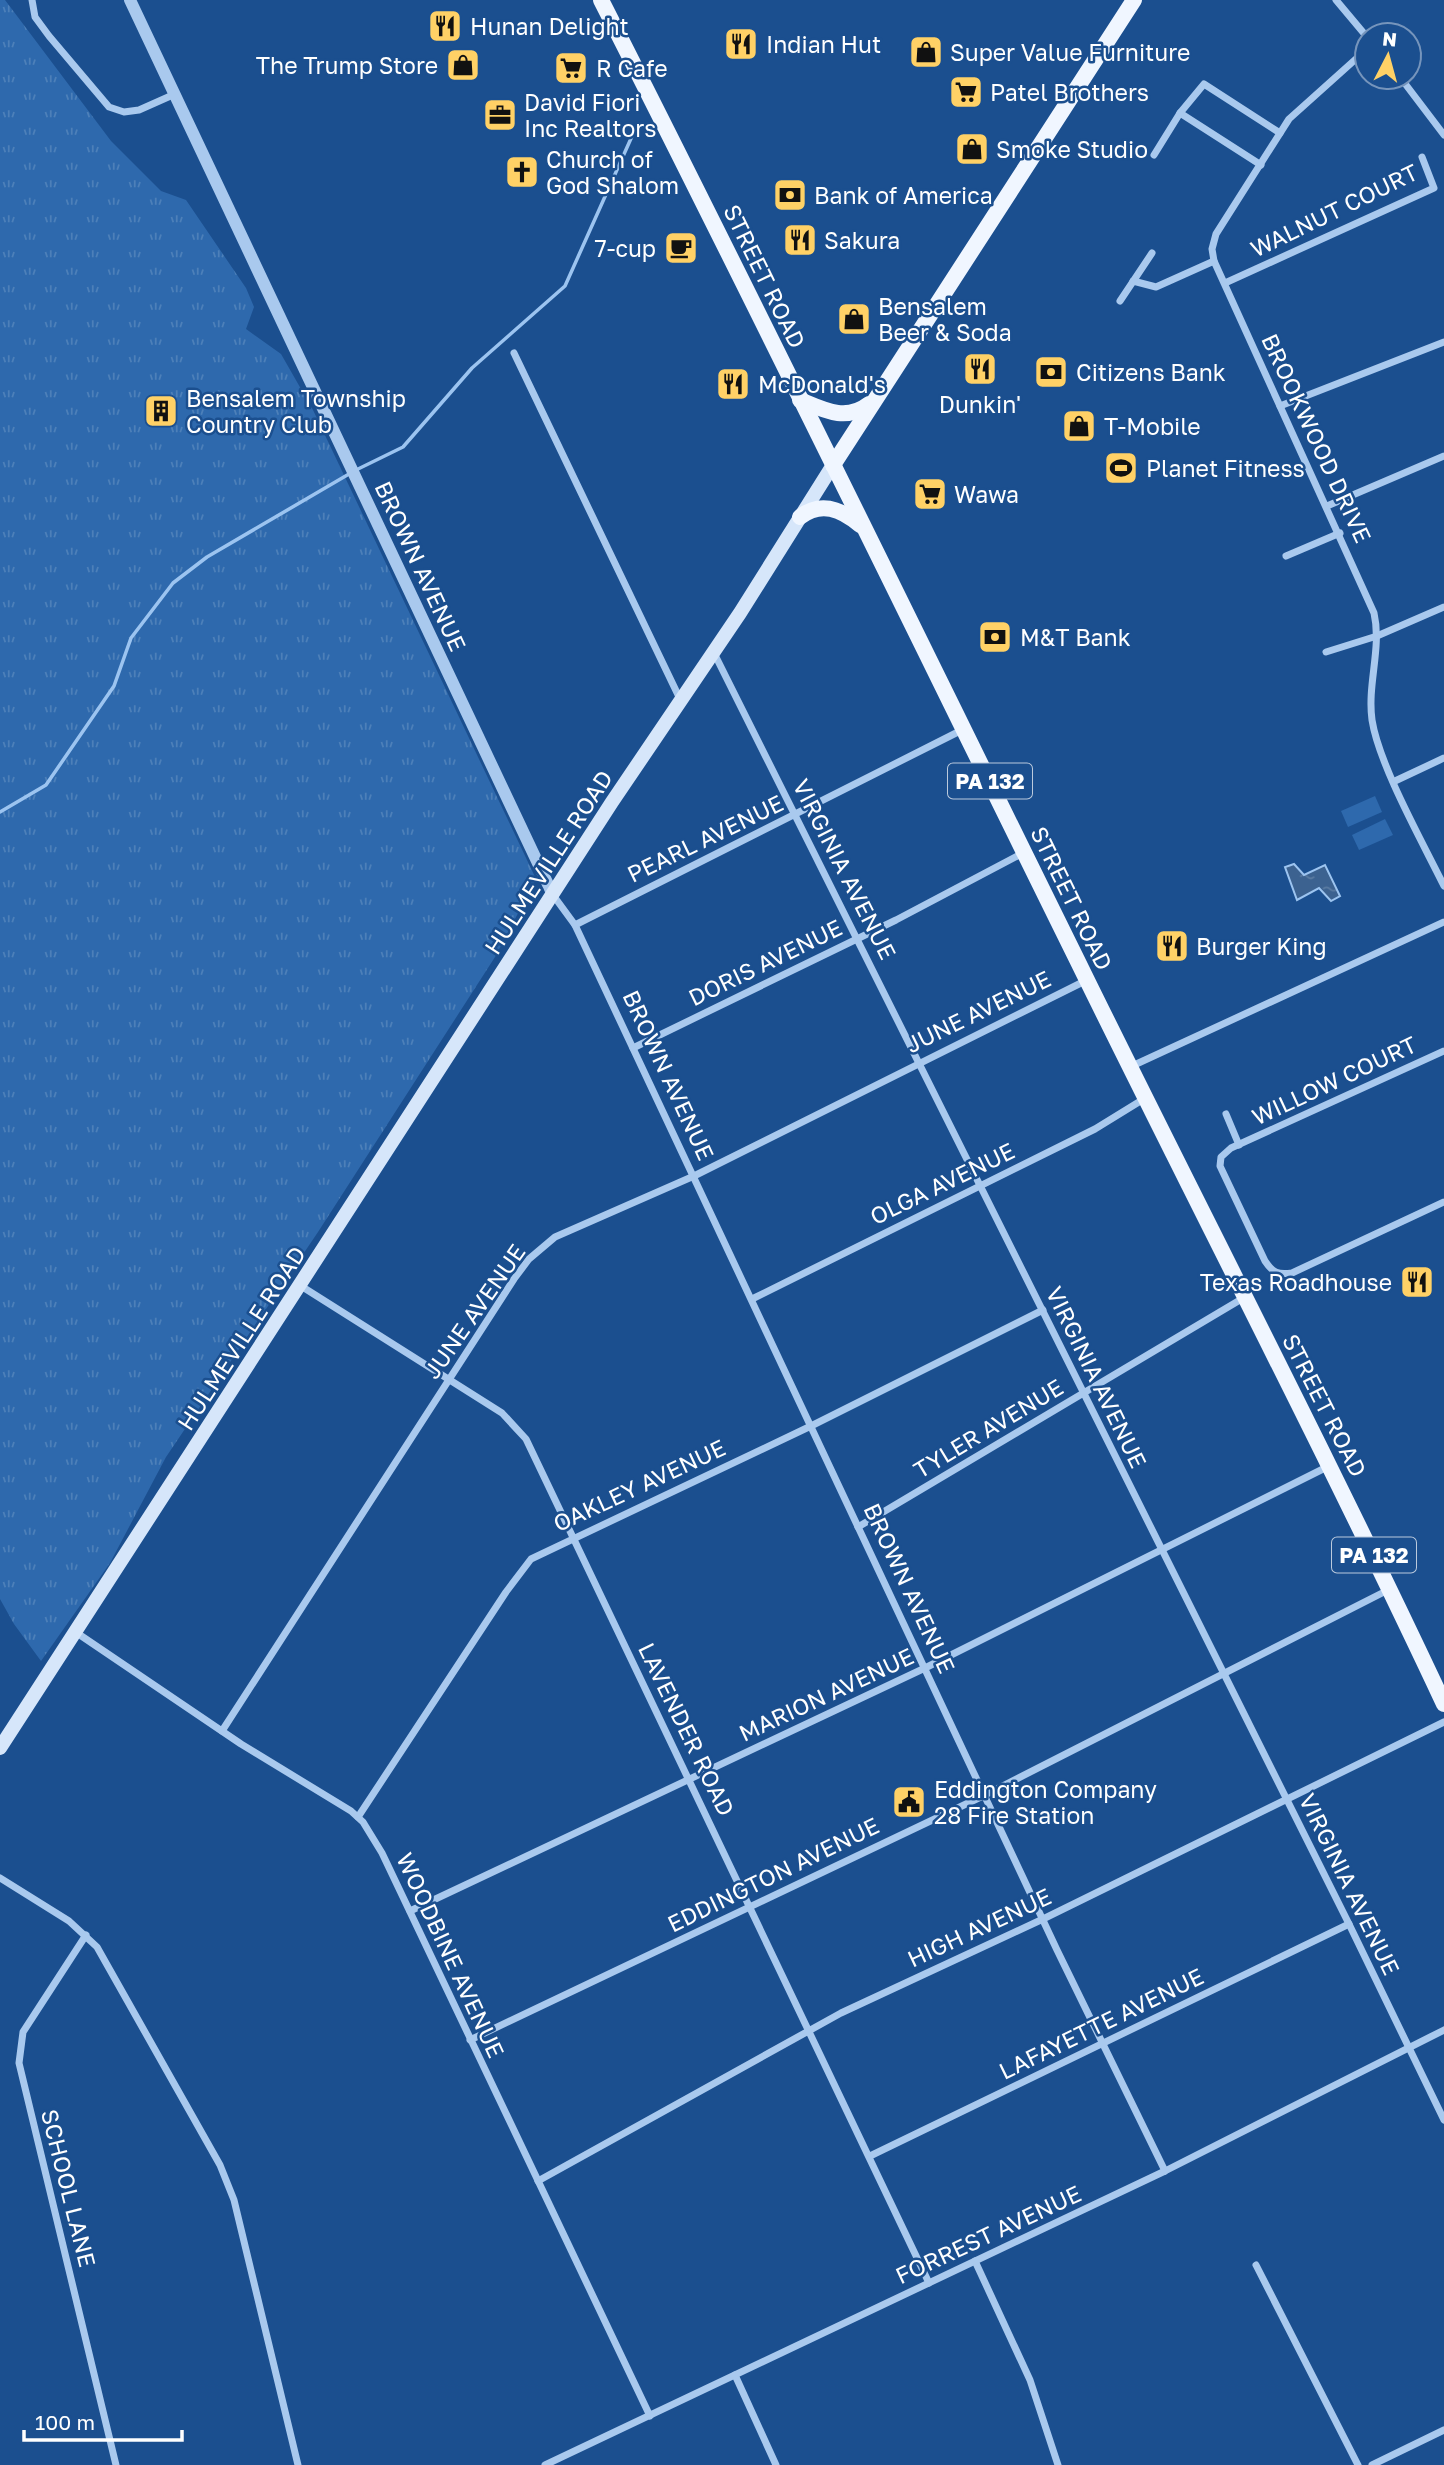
<svg xmlns="http://www.w3.org/2000/svg" width="1444" height="2465" font-family="'Golos Text',sans-serif">
<defs>
<pattern id="grass-tufts" width="24" height="20" patternUnits="userSpaceOnUse" patternTransform="scale(1.75)"><rect width="24" height="20" fill="#2e69ad"/><path d="M3 7l-1-3M5 7V3M7 7l1-3M15 17l-1-3M17 17v-4M19 17l1-3" fill="none" stroke="#4d80b9"/></pattern>
<pattern id="water-ripples" width="26" height="14" patternUnits="userSpaceOnUse" patternTransform="scale(1.75)"><rect width="26" height="14" fill="#3c6290"/><path d="M2 4q2-2 4 0t4 0M15 11q2-2 4 0t4 0" fill="none" stroke="#597aa1"/></pattern>
</defs>
<rect width="100%" height="100%" fill="#1b4f8f"/>
<path fill="url(#grass-tufts)" d="M0,0h5l106,141 50,50 25,9 60,88 8,19 -8,22 35,25 32,56 223,469 -41,78 -177,275 -152,225 -56,106 -69,98 -27,-37 -14,-25z"/>
<g fill="#2e69ad">
<path d="M1375,796l7,16 -34,15 -7,-16z"/>
<path d="M1385,819l8,16 -34,15 -7,-15z"/>
</g>
<path fill="url(#water-ripples)" stroke="#9cc4f0" stroke-width="2" d="M1294,864l10,11 21,-10 15,31 -9,5 -12,-13 -22,12 -12,-33z"/>
<g fill="none" stroke-linecap="round" stroke-linejoin="round">
<g stroke="#9cc4f0" stroke-width="3.5">
<path d="M356,470l47,-23 69,-79 93,-82 68,-152"/>
<path d="M0,812l46,-27 68,-99 17,-48 42,-55 34,-26 142,-83"/>
</g>
<g stroke="#a9c9ee" stroke-width="7">
<path d="M32,0l3,17 14,19 60,71 15,5 15,-2 36,-16"/>
<path d="M1336,0l31,37"/>
<path d="M1367,49l-78,70 -73,115 -4,15 2,12 160,352c8,35 -7,71 -2,107 7,45 51,123 72,166"/>
<path d="M1400,77l44,58"/>
<path d="M1180,113l81,52"/>
<path d="M1154,155l26,-42 24,-29 76,49"/>
<path d="M1133,281l23,6 58,-26"/>
<path d="M1225,283l209,-95 -12,-31"/>
<path d="M1120,301l32,-48"/>
<path d="M514,353l166,346"/>
<path d="M1280,406l164,-64"/>
<path d="M1327,506l117,-50"/>
<path d="M1286,556l54,-23"/>
<path d="M713,651l636,1273 95,196"/>
<path d="M1326,652l51,-16 67,-29"/>
<path d="M1395,781l49,-23"/>
<path d="M553,895l22,30 482,1025 108,221"/>
<path d="M575,925l387,-195"/>
<path d="M633,1048l263,-128 127,-67"/>
<path d="M1444,1051l-213,97 -10,9 -1,9 45,95c8,12 13,14 27,12l152,-71"/>
<path d="M1132,1066l312,-144"/>
<path d="M1226,1114l13,31"/>
<path d="M301,1286l201,127 24,26 403,844"/>
<path d="M752,1299l343,-170 52,-32"/>
<path d="M858,1527l387,-230"/>
<path d="M77,1633l164,111 110,67 12,11 19,31 268,563"/>
<path d="M222,1731l292,-452 15,-20 26,-22 139,-61 393,-196"/>
<path d="M358,1817l148,-225 25,-33 280,-133 232,-116"/>
<path d="M0,1878l69,43 28,26 123,218 14,35 64,265"/>
<path d="M410,1911l515,-243 404,-202"/>
<path d="M86,1935l-63,97 -4,31 97,402"/>
<path d="M470,2040l515,-245 405,-206"/>
<path d="M870,2156l479,-232"/>
<path d="M538,2181l303,-168 202,-94 401,-197"/>
<path d="M975,2261l55,119 28,85"/>
<path d="M1256,2265l102,200"/>
<path d="M735,2375l41,90"/>
<path d="M545,2465l620,-294 279,-141"/>
<path d="M1372,2465l72,-35"/>
</g>
<path stroke="#a9c9ee" stroke-width="12" d="M130,0l423,895"/>
<path stroke="#d6e6fa" stroke-width="14" d="M0,1748l612,-946 128,-189 93,-148"/>
<g stroke="#f0f6ff" stroke-width="16">
<path d="M601,0c165,324 323,650 484,976 119,242 244,483 359,728"/>
<path d="M800,400c24,10 46,22 69,4"/>
<path d="M833,465l301,-465"/>
<path d="M800,517c21,-16 41,-8 60,8"/>
</g>
</g>
<defs>
<symbol id="restaurant-square" viewBox="-11 -11 22 22"><rect x="-9" y="-9" width="18" height="18" rx="4" fill="#ffd166" stroke="#1b4f8f"/><path d="M-5-6h1v4h1v-4h1v4h1v-4h1v5L-1.5 .5V6h-2V.5L-5-1ZM5-6V6H3V1.5H1.5Q1.5-4 5-6Z" fill="#111"/></symbol>
<symbol id="shop-square" viewBox="-11 -11 22 22"><rect x="-9" y="-9" width="18" height="18" rx="4" fill="#ffd166" stroke="#1b4f8f"/><path d="M-5-2.5h2.3a2.7 3.5 0 0 1 5.4 0H5L5.5 6h-11ZM-1.5-2.5h3a1.5 2.3 0 0 0-3 0Z" fill="#111"/></symbol>
<symbol id="supermarket-square" viewBox="-11 -11 22 22"><rect x="-9" y="-9" width="18" height="18" rx="4" fill="#ffd166" stroke="#1b4f8f"/><path d="M-6-5.5h2.5l.6 2H6L4.5 2H-2.5L-4.4-4H-6ZM-1.5 3.2a1.3 1.3 0 1 0 .1 0ZM3 3.2a1.3 1.3 0 1 0 .1 0Z" fill="#111"/></symbol>
<symbol id="office-square" viewBox="-11 -11 22 22"><rect x="-9" y="-9" width="18" height="18" rx="4" fill="#ffd166" stroke="#1b4f8f"/><path d="M-6-3h4V-5.5h4V-3h4V5H-6ZM-1-4.5V-3h2v-1.5ZM-6 0V1H6V0Z" fill="#111"/></symbol>
<symbol id="church-square" viewBox="-11 -11 22 22"><rect x="-9" y="-9" width="18" height="18" rx="4" fill="#ffd166" stroke="#1b4f8f"/><path d="M-1.2-6h2.4v3.5h3.3v2.4h-3.3V6h-2.4V-.1h-3.3v-2.4h3.3Z" fill="#111"/></symbol>
<symbol id="bank-square" viewBox="-11 -11 22 22"><rect x="-9" y="-9" width="18" height="18" rx="4" fill="#ffd166" stroke="#1b4f8f"/><path d="M-6-4H6V4H-6ZM0-2.3a2.3 2.3 0 1 0 0 4.6a2.3 2.3 0 1 0 0-4.6Z" fill="#111"/></symbol>
<symbol id="cafe-square" viewBox="-11 -11 22 22"><rect x="-9" y="-9" width="18" height="18" rx="4" fill="#ffd166" stroke="#1b4f8f"/><path d="M-5.5-4.5H6V0H3Q3 3.5 0 3.5H-2.5Q-5.5 3.5-5.5 0ZM3-3.2v2h1.7v-2ZM-6 4.5H4V6H-6Z" fill="#111"/></symbol>
<symbol id="building-square" viewBox="-11 -11 22 22"><rect x="-9" y="-9" width="18" height="18" rx="4" fill="#ffd166" stroke="#1b4f8f"/><path d="M-4-6H4V6H1V3H-1V6H-4ZM-2.5-4.3h1.7v1.8h-1.7ZM.8-4.3h1.7v1.8H.8ZM-2.5-1h1.7V.8h-1.7ZM.8-1h1.7V.8H.8Z" fill="#111"/></symbol>
<symbol id="stadium-square" viewBox="-11 -11 22 22"><rect x="-9" y="-9" width="18" height="18" rx="4" fill="#ffd166" stroke="#1b4f8f"/><path d="M0-5a6.5 5 0 1 0 0 10a6.5 5 0 1 0 0-10ZM-3.5-1.8h7v3.6h-7Z" fill="#111"/></symbol>
<symbol id="civic-square" viewBox="-11 -11 22 22"><rect x="-9" y="-9" width="18" height="18" rx="4" fill="#ffd166" stroke="#1b4f8f"/><path d="M-.6-6.5H3V-4.5H.6V-3L4-1V1h2V6H-6V1h2V-1L-.6-3ZM-1.2 2.5V6h2.4V2.5Z" fill="#111"/></symbol>
</defs>
<g fill-rule="evenodd">
<use href="#restaurant-square" x="426" y="7" width="38" height="38"/>
<use href="#restaurant-square" x="722" y="25" width="38" height="38"/>
<use href="#shop-square" x="907" y="33" width="38" height="38"/>
<use href="#shop-square" x="444" y="46" width="38" height="38"/>
<use href="#supermarket-square" x="552" y="49" width="38" height="38"/>
<use href="#supermarket-square" x="947" y="73" width="38" height="38"/>
<use href="#office-square" x="481" y="96" width="38" height="38"/>
<use href="#shop-square" x="953" y="130" width="38" height="38"/>
<use href="#church-square" x="503" y="153" width="38" height="38"/>
<use href="#bank-square" x="771" y="176" width="38" height="38"/>
<use href="#restaurant-square" x="781" y="221" width="38" height="38"/>
<use href="#cafe-square" x="662" y="229" width="38" height="38"/>
<use href="#shop-square" x="835" y="300" width="38" height="38"/>
<use href="#restaurant-square" x="961" y="350" width="38" height="38"/>
<use href="#bank-square" x="1032" y="353" width="38" height="38"/>
<use href="#restaurant-square" x="714" y="365" width="38" height="38"/>
<use href="#building-square" x="142" y="392" width="38" height="38"/>
<use href="#shop-square" x="1060" y="407" width="38" height="38"/>
<use href="#stadium-square" x="1102" y="449" width="38" height="38"/>
<use href="#supermarket-square" x="911" y="475" width="38" height="38"/>
<use href="#bank-square" x="976" y="618" width="38" height="38"/>
<use href="#restaurant-square" x="1153" y="927" width="38" height="38"/>
<use href="#restaurant-square" x="1398" y="1263" width="38" height="38"/>
<use href="#civic-square" x="890" y="1783" width="38" height="38"/>
</g>
<g text-anchor="middle" dominant-baseline="central" stroke-width="5" stroke-linejoin="round" paint-order="stroke">
<g fill="#1b4f8f" stroke="#bbcadd" stroke-width="2">
<rect x="948" y="763.5" width="84" height="35" rx="5"/>
<rect x="1332" y="1537.5" width="84" height="35" rx="5"/>
</g>
<g font-size="21" font-weight="bold" fill="#fff">
<text x="990" y="781">PA 132</text>
<text x="1374" y="1555">PA 132</text>
</g>
<g font-size="23" fill="#fff" stroke="#1b4f8f" text-anchor="start">
<text x="470" y="26">Hunan Delight</text>
<text x="766" y="44">Indian Hut</text>
<text x="950" y="52">Super Value Furniture</text>
<text x="438" y="65" text-anchor="end">The Trump Store</text>
<text x="596" y="68">R Cafe</text>
<text x="990" y="92">Patel Brothers</text>
<text x="524" y="102">David Fiori<tspan x="524" dy="26">Inc Realtors</tspan></text>
<text x="996" y="149">Smoke Studio</text>
<text x="546" y="159">Church of<tspan x="546" dy="26">God Shalom</tspan></text>
<text x="814" y="195">Bank of America</text>
<text x="824" y="240">Sakura</text>
<text x="656" y="248" text-anchor="end">7-cup</text>
<text x="878" y="306">Bensalem<tspan x="878" dy="26">Beer &amp; Soda</tspan></text>
<text x="1076" y="372">Citizens Bank</text>
<text x="758" y="384">McDonald's</text>
<text x="186" y="398">Bensalem Township<tspan x="186" dy="26">Country Club</tspan></text>
<text x="980" y="404" text-anchor="middle">Dunkin'</text>
<text x="1104" y="426">T-Mobile</text>
<text x="1146" y="468">Planet Fitness</text>
<text x="954" y="494">Wawa</text>
<text x="1020" y="637">M&amp;T Bank</text>
<text x="1196" y="946">Burger King</text>
<text x="1392" y="1282" text-anchor="end">Texas Roadhouse</text>
<text x="934" y="1789">Eddington Company<tspan x="934" dy="26">28 Fire Station</tspan></text>
</g>
<g font-size="23" fill="#fff" stroke="#1b4f8f">
<text transform="translate(1334 210) rotate(-26)">WALNUT COURT</text>
<text transform="translate(765 276) rotate(64)">STREET ROAD</text>
<text transform="translate(1317 438) rotate(65)">BROOKWOOD DRIVE</text>
<text transform="translate(421 566) rotate(65)">BROWN AVENUE</text>
<text transform="translate(705 838) rotate(-26)">PEARL AVENUE</text>
<text transform="translate(548 862) rotate(-57)">HULMEVILLE ROAD</text>
<text transform="translate(845 869) rotate(63)">VIRGINIA AVENUE</text>
<text transform="translate(1072 898) rotate(64)">STREET ROAD</text>
<text transform="translate(765 962) rotate(-26)">DORIS AVENUE</text>
<text transform="translate(978 1011) rotate(-26)">JUNE AVENUE</text>
<text transform="translate(669 1075) rotate(65)">BROWN AVENUE</text>
<text transform="translate(1334 1080) rotate(-25)">WILLOW COURT</text>
<text transform="translate(942 1183) rotate(-26)">OLGA AVENUE</text>
<text transform="translate(474 1311) rotate(-55)">JUNE AVENUE</text>
<text transform="translate(241 1338) rotate(-57)">HULMEVILLE ROAD</text>
<text transform="translate(1097 1377) rotate(64)">VIRGINIA AVENUE</text>
<text transform="translate(1325 1405) rotate(63)">STREET ROAD</text>
<text transform="translate(988 1428) rotate(-31)">TYLER AVENUE</text>
<text transform="translate(639 1485) rotate(-25)">OAKLEY AVENUE</text>
<text transform="translate(910 1588) rotate(65)">BROWN AVENUE</text>
<text transform="translate(826 1694) rotate(-25)">MARION AVENUE</text>
<text transform="translate(687 1729) rotate(64)">LAVENDER ROAD</text>
<text transform="translate(773 1874) rotate(-26)">EDDINGTON AVENUE</text>
<text transform="translate(1350 1884) rotate(64)">VIRGINIA AVENUE</text>
<text transform="translate(979 1927) rotate(-25)">HIGH AVENUE</text>
<text transform="translate(451 1955) rotate(65)">WOODBINE AVENUE</text>
<text transform="translate(1101 2023) rotate(-26)">LAFAYETTE AVENUE</text>
<text transform="translate(69 2188) rotate(76)">SCHOOL LANE</text>
<text transform="translate(988 2234) rotate(-25)">FORREST AVENUE</text>
</g>
</g>
<g transform="translate(1388 56) rotate(6)"><circle r="33" fill="#1b4f8f" stroke="#7695bc" stroke-width="2"/>
<path d="M0-5L12 26L0 18L-12 26Z" fill="#ffd166"/>
<text y="-10" font-size="19" font-weight="bold" text-anchor="middle" fill="#ffffff">N</text>
</g>
<path d="M24 2430v10h158v-10" fill="none" stroke="#ffffff" stroke-width="3.5"/>
<text x="35" y="2430" font-size="21" fill="#ffffff" stroke="#1b4f8f" stroke-width="5" paint-order="stroke">100 m</text>
</svg>
